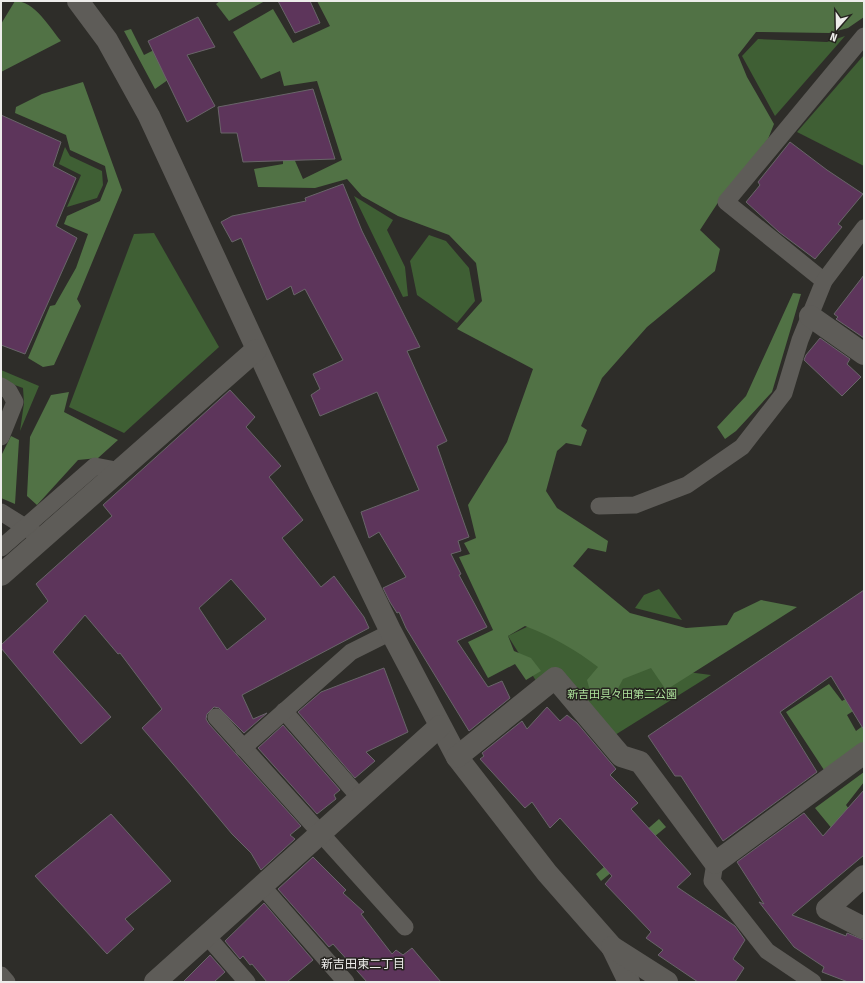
<svg xmlns="http://www.w3.org/2000/svg" width="865" height="983" font-family="'Fira Sans Condensed','Noto Sans JP',sans-serif">
<rect width="100%" height="100%" fill="#2e2d29"/>
<g fill="#3f5f34">
<path d="M845,36l-70,80 -33,-60 16,-17 69,3z"/>
<path d="M864,55v111l-67,-34z"/>
<path d="M65,147l5,9 32,15 1,14 -6,13 -30,9 14,-32 -22,-11z"/>
<path d="M354,196l39,24 -6,10 18,37 3,29 -5,1z"/>
<path d="M154,233l65,114 -95,86 -55,-26 65,-173z"/>
<path d="M429,235l17,6 23,27 6,33 -18,22 -40,-28 -7,-34z"/>
<path d="M1,370l38,16 -19,45 4,-28 -1,-15 -22,-8z"/>
<path d="M659,589l23,31 -47,-12 9,-13z"/>
<path d="M537,622l80,41 94,12 -96,60 -56,-67 -21,16 -30,-48z"/>
</g>
<g fill="#517245">
<path d="M15,1c20,0 34,26 46,40l-60,31v-48z"/>
<path d="M220,1h45l-36,20 -13,-17z"/>
<path d="M317,1h547v16l-16,11 -19,5 -73,-1 -18,23 9,22 27,47 -6,15 -49,62 -19,29 20,19 -5,22 -68,56 -45,51 -21,48 6,4 -6,16 -15,-3 -9,8 -11,40 11,17 51,33 -2,11 -18,-4 -15,18 57,47 56,15 41,-3 7,-12 27,-13 36,7 -131,83 -15,-22 -28,11 -9,17 -24,-5 -3,-11 11,-13c-22,-17 -46,-31 -73,-41l-17,10 6,15 17,7 10,13 -15,9 -11,-16 -27,14 -20,-36 25,-12 -34,-73 11,-3 -6,-11 12,-5 -8,-33 39,-63 26,-73 -76,-40 25,-28 -6,-38 -27,-28 -51,-19 -36,-20 -15,-17 -32,9 -57,-1 -4,-18 29,-5v-9l9,-1 11,25 39,-19 -25,-79 -33,5 -4,-15 -19,8 -28,-47 40,-23 20,34 37,-17z"/>
<path d="M131,29l13,26 22,-11 16,26 -27,19 -31,-58z"/>
<path d="M83,82l39,108 -45,109 4,7 -27,59 -11,2 -15,-9 22,-52 5,-1 21,-37 12,-34 -24,-10 3,-8 33,-15 8,-20 -3,-15 -35,-16 -4,-15 -51,-22 1,-6 26,-13z"/>
<path d="M793,293l8,1 -29,98 -36,39 -11,8 -8,-12 29,-31z"/>
<path d="M69,392l-5,20 54,28 -20,18 -20,2 -41,45 -10,-9 3,-59 21,-42z"/>
<path d="M11,436l8,4 -4,64 -14,-6v-42z"/>
<path d="M829,684l13,17 11,-6 8,11 -14,9 9,16 8,-6v22l-38,26 -40,-61z"/>
<path d="M864,772v10l-18,23 11,15 -19,16 -23,-28z"/>
<path d="M659,819l7,8 -65,54 -5,-7z"/>
</g>
<g fill="#5d355b" stroke="#696569" fill-rule="evenodd">
<path d="M278,1h32l10,22 -25,10z"/>
<path d="M198,17l17,30 -28,8 28,51 -28,16 -39,-81z"/>
<path d="M313,89l22,70 -92,3 -6,-29h-16l-3,-26z"/>
<path d="M1,115l60,27 -8,24 23,12 -20,48 21,12 -52,116 -24,-9z"/>
<path d="M790,142l37,28 36,24 -25,30 4,3 -27,32 -36,-27 -33,-30 14,-17 -2,-3z"/>
<path d="M343,184l19,47 58,116 -13,4 40,90 -10,5 32,91 -11,4 3,10 -10,3 10,20 -2,1 28,52 -30,14 31,46 14,-6 8,17 -41,33 -63,-103 -7,-16 -2,1 -7,-11 -7,-14 23,-11 -27,-45 -10,6 -8,-26 58,-22 -42,-98 -57,24 -9,-21 9,-6 -7,-15 30,-14 -38,-71 -11,6 -3,-9 -24,14 -26,-62 -9,4 -11,-20 11,-6 74,-15 -1,-3z"/>
<path d="M864,275v63l-28,-19 2,-2 -4,-3z"/>
<path d="M820,338l30,21 -3,5 14,13 -19,19 -38,-36 2,-5z"/>
<path d="M230,390l25,27 -9,10 35,39 -12,11 34,43 -21,18 39,49 13,-11 30,41 5,11 -127,67 11,24 14,-6 -23,20 -25,-25 -5,-1 -7,7 -1,5 3,5 92,102 -11,9 5,4 -34,31 -10,-17 -19,-19 -40,-48 -50,-58 20,-19 -42,-56 -2,1 -33,-39 -32,37 58,65 -30,27 -80,-96v-3l47,-44 -12,-17 76,-68 -9,-11zM231,579l35,40 -39,31 -28,-42z"/>
<path d="M864,590v140l-33,-54 -51,36 37,60 -94,69 -42,-65h-6l-27,-40z"/>
<path d="M384,668l24,64 -42,20 9,9 -20,17 -57,-66 23,-20z"/>
<path d="M547,707l13,14 7,-6 10,8 39,46 -6,6 28,28 -7,6 60,65 -14,13 58,39 10,14 -12,19 11,9 -9,14h-37l-40,-27 5,-5 -17,-12 5,-6 -46,-48 7,-8 -52,-58 -10,10 -18,-26 -7,6 -45,-49 4,-3 -2,-3 40,-32 5,8z"/>
<path d="M283,725l57,65 -6,5 2,4 -19,15 -59,-66z"/>
<path d="M864,790v65l-72,60 54,21 1,-3 17,7v42h-16l-26,-10 2,-5 -30,-20 -35,-45 5,2 -27,-42 67,-49 19,23z"/>
<path d="M111,814l60,67 -46,38 9,10 -27,25 -72,-78z"/>
<path d="M313,857l33,33 -3,3 21,19 -3,2 31,40 4,-4 7,5 9,-7 29,34h-74l-34,-38 -4,3 -51,-58z"/>
<path d="M264,903l49,57 -26,22h-20l-15,-18 -2,1 -7,-9 -3,3 -15,-18z"/>
<path d="M210,955l15,17 -11,10h-31z"/>
</g>
<g fill="none" stroke-linecap="round" stroke-linejoin="round">
<g stroke="#5e5c58" stroke-width="17">
<path d="M824,281l-98,-79 138,-166"/>
<path d="M1,386l8,5 6,11 -14,35"/>
<path d="M599,506l36,-1 52,-20 55,-38 42,-54 16,-53 24,-59 40,-53"/>
<path d="M1,512l32,20"/>
<path d="M1,548l94,-82 26,5"/>
<path d="M284,711l76,87"/>
<path d="M216,717l189,210"/>
<path d="M243,748l108,-96 40,-20"/>
<path d="M715,863l-3,18 55,70 46,31"/>
<path d="M262,886l84,96"/>
<path d="M207,936l40,46"/>
<path d="M1,975l6,7"/>
</g>
<g stroke="#5e5c58" stroke-width="22">
<path d="M78,1l29,39 42,76 171,369 71,147 66,125 90,116 65,74 17,35"/>
<path d="M810,316l54,38"/>
<path d="M1,575l255,-225"/>
<path d="M457,757l98,-79 66,78 19,6 75,101 149,-110"/>
<path d="M864,876l-37,33 37,19"/>
<path d="M612,947l55,35"/>
<path d="M155,982l285,-256"/>
</g>
</g>
<g text-anchor="middle" dominant-baseline="central" stroke-width="3" stroke-linejoin="round" paint-order="stroke">
<g font-size="11" fill="#aee29c" stroke="#25231f">
<text x="622" y="694">新吉田具々田第二公園</text>
</g>
<g font-size="12" fill="#edecea" stroke="#25231f">
<text x="363" y="964">新吉田東二丁目</text>
</g>
</g>
<rect width="865" height="983" fill="none" stroke="#edecea" stroke-width="4"/>
<g transform="translate(837 28) rotate(200)" stroke="#25231f" stroke-width="3" paint-order="stroke">
<path d="M0-3L7 15L0 10L-7 15Z" fill="#edecea"/>
<text y="-6" font-size="11" font-weight="bold" text-anchor="middle" fill="#edecea">N</text>
</g>
</svg>
